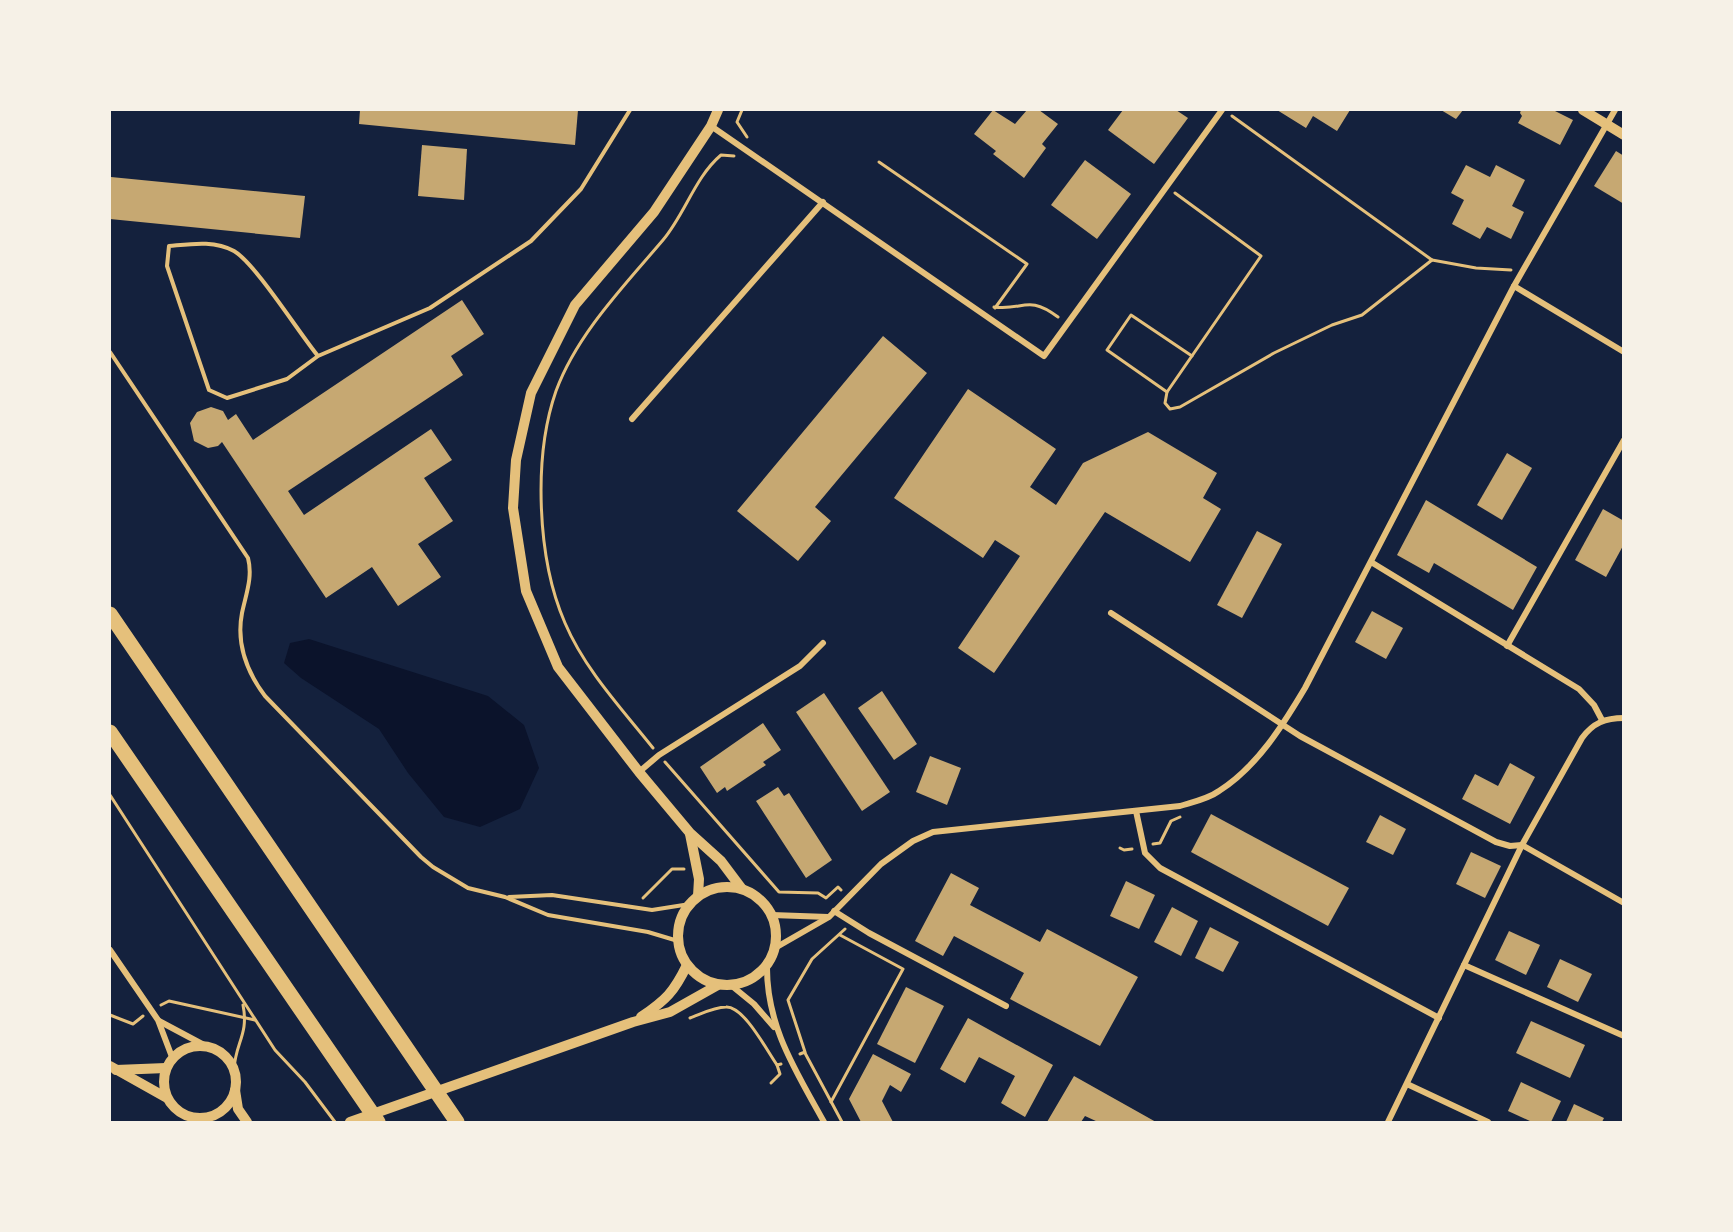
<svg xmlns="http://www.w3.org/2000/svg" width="1733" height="1232" font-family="'Source Sans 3',sans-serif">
<rect width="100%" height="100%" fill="#14213d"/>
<path fill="#0b132b" d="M309,639l179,57 36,29 15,43 -19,41 -40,18 -36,-10 -36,-44 -29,-44 -78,-51 -17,-15 6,-20z"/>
<g fill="#c6a872">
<path d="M360,110h218l-3,35 -216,-21z"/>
<path d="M993,110l22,14 12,-14h12l19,14 -16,20 4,4 -22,30 -31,-24 3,-3 -22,-17z"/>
<path d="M1123,110h53l12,8 -34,46 -46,-34z"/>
<path d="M1277,110h73l-13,21 -24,-15 -7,12z"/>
<path d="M1441,110h22l-7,9z"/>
<path d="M1521,110h32l20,10 -13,25 -42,-22 4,-7 -2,-3z"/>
<path d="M422,145l45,4 -3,51 -46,-4z"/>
<path d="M1616,151l8,5v48l-30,-18z"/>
<path d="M1085,160l46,34 -34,45 -46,-34z"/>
<path d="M1466,165l24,12 6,-12 29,15 -13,26 12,6 -13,27 -24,-12 -7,12 -28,-15 12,-24 -13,-7z"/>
<path d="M111,177l194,19 -5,42 -190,-19z"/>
<path d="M462,300l22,34 -33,22 12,19 -175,116 16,24 127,-86 21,31 -28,18 29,43 -35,23 23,33 -43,29 -26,-39 -46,31 -104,-156 -4,4 -10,2 -14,-7 -4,-18 7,-11 14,-5 12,4 5,9 8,-6 17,26z"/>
<path d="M883,336l44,37 -112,134 16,14 -33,40 -61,-50z"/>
<path d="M968,389l88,60 -26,38 26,18 27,-42 65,-31 69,41 -14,25 18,11 -31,53 -85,-50 -111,161 -36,-25 62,-92 -25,-16 -12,18 -89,-60z"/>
<path d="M1507,453l25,15 -30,52 -25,-15z"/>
<path d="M1426,500l111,67 -24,43 -79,-47 -5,10 -32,-18z"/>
<path d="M1603,509l21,12v23l-18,33 -31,-17z"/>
<path d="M1257,531l25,13 -40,74 -25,-13z"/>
<path d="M1372,611l31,17 -17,31 -31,-17z"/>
<path d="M882,691l35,53 -23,16 -36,-52z"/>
<path d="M824,693l66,99 -28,19 -66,-99z"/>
<path d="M763,723l18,27 -18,12 3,3 -39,26 -2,-4 -8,6 -17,-26z"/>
<path d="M930,756l31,12 -14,37 -31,-13z"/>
<path d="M1510,763l25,14 -25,47 -48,-25 13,-25 23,12z"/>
<path d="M778,787l6,9 5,-3 43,67 -26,18 -50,-77z"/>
<path d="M1211,814l138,74 -21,38 -137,-74z"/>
<path d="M1380,815l26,14 -13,26 -27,-13z"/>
<path d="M1471,852l30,14 -16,32 -29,-14z"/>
<path d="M951,873l28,15 -9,17 70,37 7,-13 91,48 -38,69 -90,-47 14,-26 -70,-37 -11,20 -28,-15z"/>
<path d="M1126,881l29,14 -16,34 -29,-13z"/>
<path d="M1172,907l26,14 -17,35 -27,-14z"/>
<path d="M1210,927l29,15 -16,30 -28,-14z"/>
<path d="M1509,931l31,14 -14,30 -31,-15z"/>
<path d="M1560,959l32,15 -14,28 -31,-15z"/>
<path d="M906,987l38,19 -29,57 -38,-19z"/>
<path d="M968,1018l85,47 -28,52 -24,-14 14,-27 -36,-19 -14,26 -25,-14z"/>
<path d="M1531,1021l54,24 -15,33 -54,-25z"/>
<path d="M873,1054l38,20 -10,18 -11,-7 -8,16 11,21h-32l-12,-23z"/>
<path d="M1074,1076l82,46h-58l-13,-6 -4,6h-34z"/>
<path d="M1521,1082l40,19 -10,21h-19l-24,-11z"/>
<path d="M1574,1104l30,14 -2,4h-36z"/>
</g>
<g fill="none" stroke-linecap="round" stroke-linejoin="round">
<g stroke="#e5c07b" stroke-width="3">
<path d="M742,110l-5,12 10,15"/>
<path d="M1232,116l200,144"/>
<path d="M879,162l148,102 -32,44"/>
<path d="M994,307c30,4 33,-13 64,10"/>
<path d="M1192,356l-61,-41 -24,35 60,42 -2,11 5,6 10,-2 94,-54 58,-28 30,-10 70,-55 44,8 35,2"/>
<path d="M1167,392l94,-136 -86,-63"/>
<path d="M653,748c-31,-39 -68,-78 -88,-125 -28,-64 -32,-166 -9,-232 21,-57 68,-105 107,-151 22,-26 32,-63 58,-85l13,1"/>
<path d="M665,762l114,130 39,1 8,5 12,-11 3,3"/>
<path d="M110,795l165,255 30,32 30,40"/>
<path d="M1153,844l7,-1 11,-22 9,-4"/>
<path d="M1120,848l4,2 8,-1"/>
<path d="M643,898l29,-29h12"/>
<path d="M161,1005l8,-4 86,19"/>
<path d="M110,1015l23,9 10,-8"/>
<path d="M690,1018c11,-4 24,-11 36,-11 18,-1 41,44 51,58l4,-1"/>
<path d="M805,1053l37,69"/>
<path d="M800,1054l5,-2 -17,-52 24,-41 33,-30"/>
<path d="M234,1070c1,-27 15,-35 9,-65"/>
<path d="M771,1083l9,-9 -3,-9"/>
<path d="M831,1102l72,-133 -63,-34"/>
</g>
<g stroke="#e5c07b" stroke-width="4">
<path d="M110,352l138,206c5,19 -2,36 -6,55 -6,31 5,59 23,83l156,161 12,10 35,21 37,9 43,18 100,17 30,9"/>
<path d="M318,356c-19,-23 -63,-93 -84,-105 -20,-11 -43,-7 -65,-5l-2,20 42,124 18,8 60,-19 31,-23 112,-48 101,-67 50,-52 49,-79"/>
<path d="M509,897l43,-2 100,15 38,-6"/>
</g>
<g stroke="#e5c07b" stroke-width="6">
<path d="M711,126l333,230 178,-246"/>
<path d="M1514,286l110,66"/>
<path d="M632,419l191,-217"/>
<path d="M1371,562l208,127 15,16 8,15"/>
<path d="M1111,613l189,123 196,106 14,4 12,-1"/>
<path d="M1507,646l117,-206"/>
<path d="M639,772l20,-17 141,-89 23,-23"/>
<path d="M1136,811l9,42 15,15 279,150"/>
<path d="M1522,845l102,58"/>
<path d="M834,911l35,22 137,73"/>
<path d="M772,915l56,2"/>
<path d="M775,948l54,-31 52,-53 32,-23 20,-9 247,-26c13,-4 28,-7 39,-15 38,-24 64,-66 86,-103l209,-402 101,-176"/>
<path d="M110,950l48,70 14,37"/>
<path d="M767,965c-1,61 29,106 57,157"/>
<path d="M1464,965l160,71"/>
<path d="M732,986l22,18 20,23"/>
<path d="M159,1021l45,24"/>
<path d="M1407,1084l81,38"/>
<path d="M1388,1122l134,-277 60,-107c11,-15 23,-20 42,-20"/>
</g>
<g stroke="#e5c07b" stroke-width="10">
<path d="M718,110l-7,16 -57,86 -79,93 -44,88 -15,67 -3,48 13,83 32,76 81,105 51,61 31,28 21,28"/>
<path d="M1583,110l41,25"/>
<path d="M690,834l9,45 -1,17"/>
<circle cx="727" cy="936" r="49"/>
<path d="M641,1017c25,-17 33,-25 46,-52"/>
<circle cx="200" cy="1082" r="36"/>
<path d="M110,1066l57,32"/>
<path d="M116,1070l50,-2"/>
<path d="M235,1090l3,19 9,13"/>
<path d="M350,1122l283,-100 37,-10 48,-27"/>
</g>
<g stroke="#e5c07b" stroke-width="15">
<path d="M110,614l347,508"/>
<path d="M110,732l268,390"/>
</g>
</g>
<rect width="1733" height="1232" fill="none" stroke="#f6f1e7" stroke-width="222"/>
</svg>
